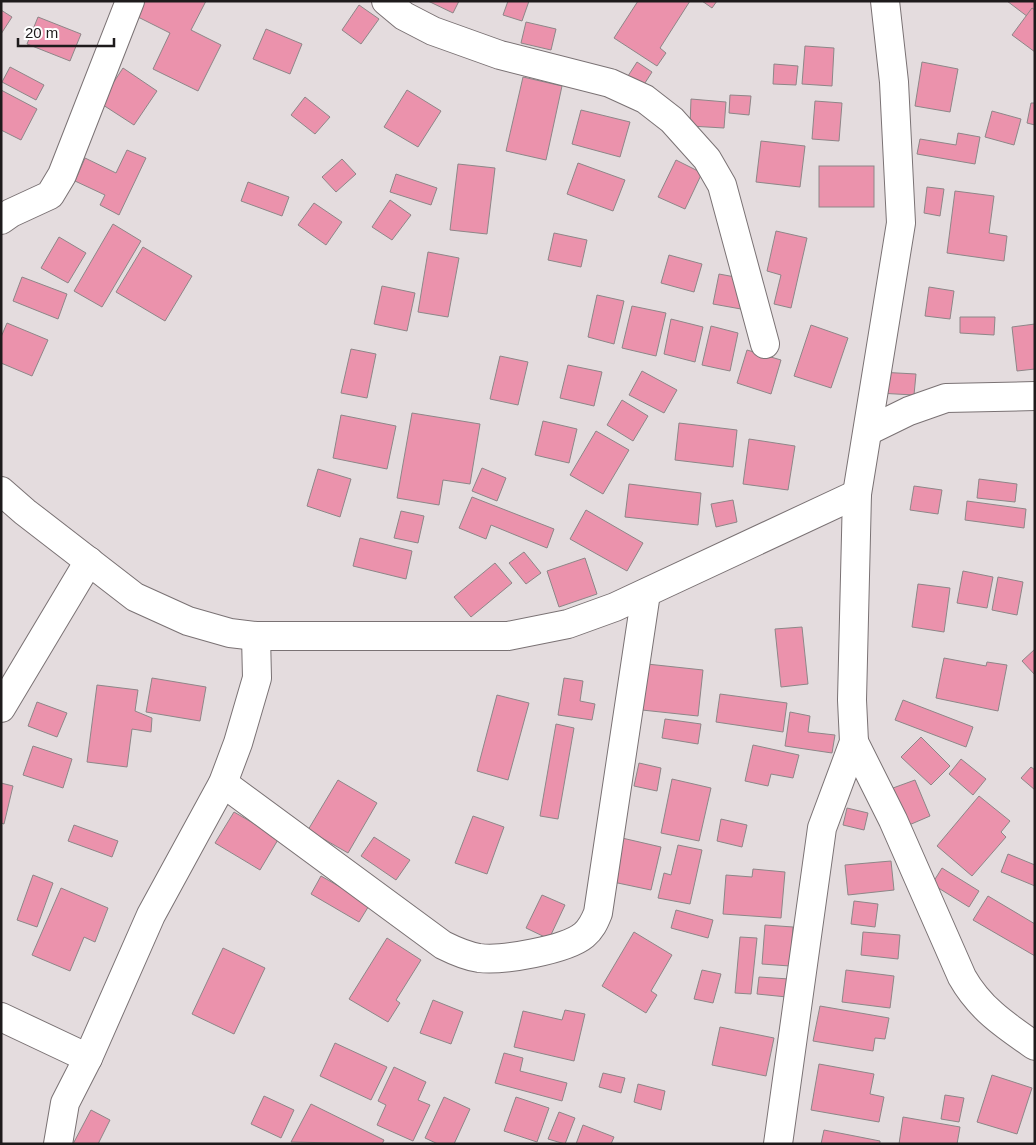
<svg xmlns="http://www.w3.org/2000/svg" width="1036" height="1145" font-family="Arial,sans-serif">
<rect width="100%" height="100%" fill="#e4dcde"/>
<g fill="#eb92ac" stroke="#8e8688">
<path d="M138,1h68l-15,29 30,15 -23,46 -45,-22 17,-36 -38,-19z"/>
<path d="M428,1h31l-6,12z"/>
<path d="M508,1h21l-7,20 -19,-6z"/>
<path d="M638,1h52l-30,47 6,5 -9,13 -43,-28z"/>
<path d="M702,1h15l-5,7z"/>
<path d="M1007,1h28v16l-3,3z"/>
<path d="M359,5l20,14 -18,25 -19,-14z"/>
<path d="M1032,8l3,2v42l-23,-17z"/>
<path d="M1,10l11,7 -11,17z"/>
<path d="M38,17l43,17 -11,27 -43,-17z"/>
<path d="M526,22l30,7 -5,21 -30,-7z"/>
<path d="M266,29l36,15 -12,30 -37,-15z"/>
<path d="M805,46l29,2 -2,38 -30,-2z"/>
<path d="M637,62l15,10 -9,14 -15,-10z"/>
<path d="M922,62l36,7 -8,43 -35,-6z"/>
<path d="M774,64l24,2 -2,19 -23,-1z"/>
<path d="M10,67l34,18 -8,15 -34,-18z"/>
<path d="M123,68l34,23 -23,34 -34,-22z"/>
<path d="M523,77l39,9 -16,74 -40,-9z"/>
<path d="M1,90l36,19 -16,31 -20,-10z"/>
<path d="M407,90l34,21 -23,36 -34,-20z"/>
<path d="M730,95l21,1 -2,19 -20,-2z"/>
<path d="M305,97l25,20 -15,17 -24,-19z"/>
<path d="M691,99l35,3 -2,26 -34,-2z"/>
<path d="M815,101l27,2 -3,38 -27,-2z"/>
<path d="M1031,103h4v22l-8,-2z"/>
<path d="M581,110l49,12 -10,35 -48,-13z"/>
<path d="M992,111l29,8 -7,26 -29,-8z"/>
<path d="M958,133l22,4 -5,27 -58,-10 3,-15 36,6z"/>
<path d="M761,141l44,5 -5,41 -44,-5z"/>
<path d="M127,150l19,8 -27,57 -19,-10 5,-10 -30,-14 10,-23 31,15z"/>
<path d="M342,159l14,15 -20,18 -14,-15z"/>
<path d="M676,160l26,13 -17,36 -27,-12z"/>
<path d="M578,163l47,17 -12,31 -46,-17z"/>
<path d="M458,164l37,4 -8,66 -37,-4z"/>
<rect x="819" y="166" width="55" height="41"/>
<path d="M396,174l41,14 -6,17 -41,-13z"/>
<path d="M248,182l41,15 -7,19 -41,-15z"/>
<path d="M927,187l17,2 -4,27 -16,-3z"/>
<path d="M955,191l39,5 -5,37 18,3 -3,25 -57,-8z"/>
<path d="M390,200l21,15 -19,25 -20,-13z"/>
<path d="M314,203l28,19 -16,23 -28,-20z"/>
<path d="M113,224l28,17 -39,66 -28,-16z"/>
<path d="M776,231l31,7 -16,70 -17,-4 7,-29 -14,-4z"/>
<path d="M554,233l33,7 -6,27 -33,-7z"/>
<path d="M59,237l27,16 -18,30 -27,-15z"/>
<path d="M143,247l49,29 -27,45 -49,-29z"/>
<path d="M428,252l31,6 -11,59 -30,-5z"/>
<path d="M669,255l33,9 -8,28 -33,-9z"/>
<path d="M719,274l27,5 -5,30 -28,-5z"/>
<path d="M22,277l45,17 -9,25 -45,-18z"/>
<path d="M382,286l33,7 -8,38 -33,-7z"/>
<path d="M929,287l25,4 -4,28 -25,-3z"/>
<path d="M597,295l27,6 -10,43 -26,-7z"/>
<path d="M632,306l34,7 -10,43 -34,-8z"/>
<path d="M960,317h35l-1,18 -34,-2z"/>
<path d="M671,319l32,8 -8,35 -31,-8z"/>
<path d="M7,323l41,17 -16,36 -31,-13v-26z"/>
<path d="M1035,324v45l-18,2 -5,-44z"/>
<path d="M811,325l37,13 -17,50 -37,-12z"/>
<path d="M711,326l27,7 -8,38 -28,-6z"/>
<path d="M351,349l25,5 -9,44 -26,-5z"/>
<path d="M747,350l34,10 -10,34 -34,-11z"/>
<path d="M500,356l28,6 -10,43 -28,-6z"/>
<path d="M568,365l34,7 -8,34 -34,-8z"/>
<path d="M642,371l35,19 -13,23 -35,-18z"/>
<path d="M879,372l37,2 -2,21 -36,-2z"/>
<path d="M622,400l26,16 -15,25 -26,-16z"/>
<path d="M412,413l68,11 -10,60 -27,-4 -4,25 -42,-7z"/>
<path d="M341,415l55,11 -9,43 -54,-11z"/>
<path d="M543,421l34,8 -8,34 -34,-8z"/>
<path d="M679,423l58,7 -4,37 -58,-7z"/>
<path d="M596,431l33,19 -26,44 -33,-19z"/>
<path d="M749,439l46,7 -7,44 -45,-6z"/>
<path d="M482,468l24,10 -9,23 -25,-10z"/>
<path d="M318,469l33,10 -11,38 -33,-11z"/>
<path d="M979,479l38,5 -2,18 -38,-4z"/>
<path d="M629,484l72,9 -3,32 -73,-8z"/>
<path d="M914,486l28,4 -4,24 -28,-4z"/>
<path d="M472,497l82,32 -7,19 -56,-23 -5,14 -27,-11z"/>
<path d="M733,500l4,22 -21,5 -5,-23z"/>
<path d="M967,501l59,8 -2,19 -59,-8z"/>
<path d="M586,510l57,33 -16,28 -57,-32z"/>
<path d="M401,511l23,5 -6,27 -24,-5z"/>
<path d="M360,538l52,13 -6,28 -53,-13z"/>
<path d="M524,552l17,21 -15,11 -17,-21z"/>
<path d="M585,558l12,36 -38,13 -12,-36z"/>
<path d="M495,563l17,20 -41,34 -17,-20z"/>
<path d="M963,571l30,6 -6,31 -30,-5z"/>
<path d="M998,577l25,5 -6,33 -25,-5z"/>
<path d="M918,584l32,4 -6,44 -32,-5z"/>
<path d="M802,627l6,57 -27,3 -6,-58z"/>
<path d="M1035,649v26l-13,-14z"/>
<path d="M944,658l42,8 1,-4 20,3 -9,46 -62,-13z"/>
<path d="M647,664l56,6 -5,46 -56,-6z"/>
<path d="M152,678l54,9 -6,34 -54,-9z"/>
<path d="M564,678l19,3 -3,20 15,3 -3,16 -34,-5z"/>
<path d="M97,685l41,5 -3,21 17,7 -1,14 -19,-3 -5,38 -40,-5z"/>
<path d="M720,694l67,9 -4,29 -67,-10z"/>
<path d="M497,695l32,8 -21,77 -31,-9z"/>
<path d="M903,700l70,27 -7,20 -71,-27z"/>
<path d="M37,702l30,11 -10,24 -29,-11z"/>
<path d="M790,712l20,4 -2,16 27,3 -3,18 -47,-7z"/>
<path d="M665,719l36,5 -3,20 -36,-6z"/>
<path d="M556,724l18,4 -16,91 -18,-3z"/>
<path d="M921,737l29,29 -19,19 -30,-28z"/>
<path d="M753,745l46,10 -6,23 -22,-4 -3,12 -23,-5z"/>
<path d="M33,746l39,13 -9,29 -40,-13z"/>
<path d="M961,759l25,20 -13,16 -24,-21z"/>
<path d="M639,763l22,5 -4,23 -23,-5z"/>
<path d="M1031,767l4,3v20l-14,-12z"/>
<path d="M672,779l39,9 -12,53 -38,-8z"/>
<path d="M338,780l39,23 -29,50 -40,-23z"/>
<path d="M915,780l15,36 -21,9 -16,-37z"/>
<path d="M1,783l12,3 -9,38 -3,-1z"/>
<path d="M979,796l31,25 -9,11 5,5 -34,39 -35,-30z"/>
<path d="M847,808l21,5 -4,17 -21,-5z"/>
<path d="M234,812l45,26 -19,32 -45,-27z"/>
<path d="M473,816l31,11 -17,47 -32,-11z"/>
<path d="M721,819l26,6 -5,22 -25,-6z"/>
<path d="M74,825l44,16 -6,16 -44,-16z"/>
<path d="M374,837l36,23 -14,20 -35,-24z"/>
<path d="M622,838l39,9 -10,43 -38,-8z"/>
<path d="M678,845l24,5 -12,54 -32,-6 6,-25 7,2z"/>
<path d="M1008,854l27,11v21l-34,-14z"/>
<path d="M891,861l3,29 -46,5 -3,-30z"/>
<path d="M942,868l37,23 -10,16 -37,-23z"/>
<path d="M753,869l32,3 -4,46 -58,-4 3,-39 26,2z"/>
<path d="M33,875l20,8 -16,44 -20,-7z"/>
<path d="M321,876l49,28 -11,18 -48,-28z"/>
<path d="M61,888l47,20 -13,34 -11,-5 -14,34 -38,-16z"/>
<path d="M542,895l23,10 -16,34 -23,-11z"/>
<path d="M988,896l47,28v32l-62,-36z"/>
<path d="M854,901l24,3 -3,23 -24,-3z"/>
<path d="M676,910l37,10 -5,18 -37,-10z"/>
<path d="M765,925l28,2 -3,39 -28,-2z"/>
<path d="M634,932l38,23 -21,36 6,4 -11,18 -44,-27z"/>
<path d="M863,932l37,3 -2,24 -37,-4z"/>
<path d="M740,937l17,1 -6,56 -16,-1z"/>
<path d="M387,938l34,22 -25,40 4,3 -12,19 -39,-23z"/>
<path d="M223,948l42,20 -31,66 -42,-20z"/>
<path d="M702,970l19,4 -8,29 -19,-4z"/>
<path d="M846,970l48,6 -4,32 -48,-6z"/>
<path d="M759,977l30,2 -2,18 -30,-3z"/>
<path d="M433,1000l30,12 -12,32 -31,-11z"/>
<path d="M820,1006l69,12 -4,21 -10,-1 -2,13 -60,-10z"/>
<path d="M565,1010l20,4 -11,47 -60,-14 9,-36 39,9z"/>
<path d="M720,1027l54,11 -8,38 -54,-11z"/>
<path d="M335,1043l52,24 -16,33 -51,-24z"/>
<path d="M504,1053l19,5 -3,13 47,12 -5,18 -67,-18z"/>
<path d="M819,1064l55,10 -4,20 14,3 -5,25 -68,-12z"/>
<path d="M394,1067l32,15 -8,18 12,5 -17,36 -36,-16 9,-20 -8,-4z"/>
<path d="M603,1073l22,5 -4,15 -22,-6z"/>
<path d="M992,1075l40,13 -15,46 -40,-12z"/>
<path d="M638,1084l27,7 -4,19 -27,-8z"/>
<path d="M945,1095l19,3 -5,24 -18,-3z"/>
<path d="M264,1096l30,14 -13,28 -30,-14z"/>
<path d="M444,1097l26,12 -16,35h-16l-13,-6z"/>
<path d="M516,1097l33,11 -12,34 -33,-11z"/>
<path d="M311,1104l73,36 -2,4 -91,-2z"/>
<path d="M91,1110l19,10 -12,24h-25z"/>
<path d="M559,1112l16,6 -10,26 -17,-5z"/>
<path d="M903,1117l57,10 -3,17h-58z"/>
<path d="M583,1125l31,12 -3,7h-35z"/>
<path d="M824,1130l56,11v3h-59z"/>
</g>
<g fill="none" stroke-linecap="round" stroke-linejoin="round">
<defs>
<g id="minor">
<path d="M386,1l18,15 29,15 67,24 110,28 35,16 27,21 35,39 15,26 43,159"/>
<path d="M1,220l10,-7 39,-18 12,-20 68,-174"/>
<path d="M868,431l41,-20 37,-13 89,-2"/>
<path d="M1,491l24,21 110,85 53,24 42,12 26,3h252l60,-12 47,-17 242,-113"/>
<path d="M1,708l88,-147"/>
<path d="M854,742l39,78 69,157c18,32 44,49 73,69"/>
<path d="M223,783l220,162c12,6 23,11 36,13 23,3 87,-8 105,-23 7,-6 10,-12 14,-22l48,-320"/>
<path d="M1,1017l87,41"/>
<path d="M58,1144l7,-41 23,-45 63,-143 72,-132 15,-40 19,-65 -1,-42"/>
<path d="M778,1144l44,-316 32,-86 -2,-42 5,-206 44,-271 -7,-141 -9,-81"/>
</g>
</defs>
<use href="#minor" stroke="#7a7274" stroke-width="30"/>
<use href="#minor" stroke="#fff" stroke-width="28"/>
</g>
<rect width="1036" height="1145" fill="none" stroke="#1e1b1c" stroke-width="5"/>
<path d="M18 38v8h96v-8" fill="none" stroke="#1e1b1c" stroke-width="2.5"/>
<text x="25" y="38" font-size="15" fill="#1e1b1c" stroke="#ffffff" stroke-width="4" paint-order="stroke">20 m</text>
</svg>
